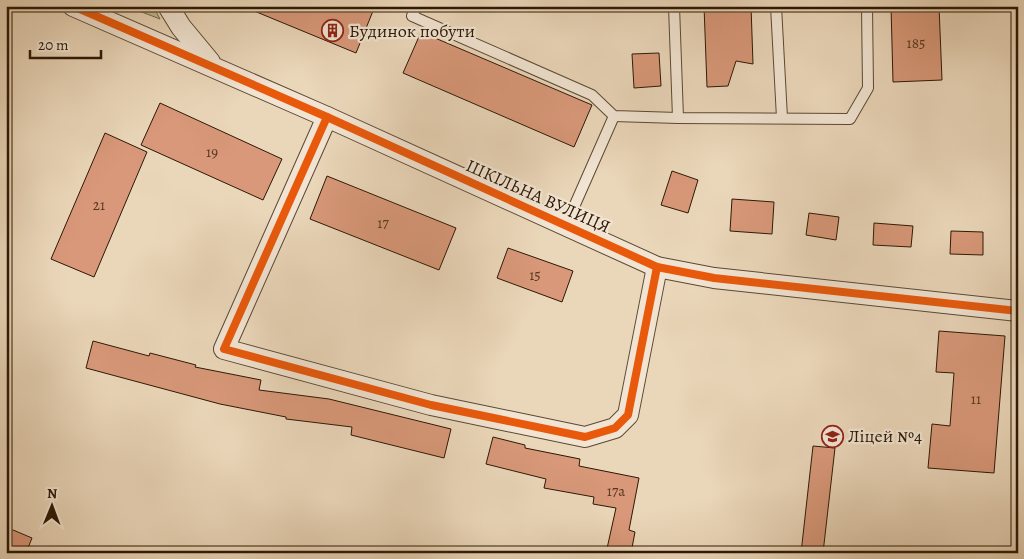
<svg xmlns="http://www.w3.org/2000/svg" width="1024" height="559" font-family="Alegreya,serif">
<rect width="100%" height="100%" fill="#ead6b9"/>
<filter id="stains"><feTurbulence type="fractalNoise" baseFrequency=".004" numOctaves="4"/><feColorMatrix values="0 0 0 0 .2 0 0 0 0 .09 0 0 0 0 .02 0 0 0 .5 -.17"/></filter>
<radialGradient id="worn" r=".72"><stop offset=".6" stop-color="#630" stop-opacity="0"/><stop offset="1" stop-color="#630" stop-opacity=".3"/></radialGradient>
<path fill="#bebc8a" stroke="#756a48" d="M126,6h27l7,13z"/>
<g fill="#d89879" stroke="#2c1805">
<path d="M242,6h133l-19,47z"/>
<path d="M704,6h47l2,58 -17,-3 -8,25 -21,1z"/>
<path d="M891,6h48l3,74 -49,2z"/>
<path d="M421,32l171,73 -18,42 -171,-74z"/>
<path d="M659,53l2,33 -27,2 -2,-34z"/>
<path d="M160,103l122,56 -19,41 -122,-55z"/>
<path d="M105,133l42,19 -53,125 -43,-18z"/>
<path d="M672,171l26,9 -10,33 -27,-8z"/>
<path d="M327,176l129,52 -17,42 -129,-51z"/>
<path d="M732,199l42,3 -2,32 -42,-3z"/>
<path d="M809,213l30,4 -3,23 -30,-5z"/>
<path d="M874,223l39,3 -2,21 -38,-2z"/>
<path d="M951,231l32,1v23l-33,-1z"/>
<path d="M508,248l65,23 -11,31 -65,-24z"/>
<path d="M939,331l66,5 -11,137 -66,-5 4,-44 18,2 4,-53 -18,-1z"/>
<path d="M93,341l56,15 1,-3 46,12 -1,2 66,13 -2,10 70,9 122,30 -7,29 -93,-23 1,-8 -66,-8v-2l-66,-13 -134,-36z"/>
<path d="M493,437l32,8v3l55,11 -1,7 60,12 -10,52 6,2 -4,21h-25l10,-45 -23,-4 1,-7 -50,-9 2,-9 -60,-15z"/>
<path d="M813,446l22,2 -12,105h-22z"/>
<path d="M6,527l26,11 -6,15h-20z"/>
</g>
<g fill="none" stroke-linecap="round" stroke-linejoin="round">
<defs>
<g id="service">
<path d="M417,6l-5,10 180,79 22,21 64,2"/>
<path d="M674,6l4,112 172,1 18,-31 -1,-82"/>
<path d="M776,6l6,112"/>
<path d="M566,225l48,-109"/>
</g>
<g id="minor">
<path d="M73,6l254,111 330,150 57,11 304,33"/>
<path d="M168,6l13,21 29,35"/>
<path d="M327,117l-103,232 207,56 154,32 30,-9 13,-13 29,-148"/>
</g>
</defs>
<use href="#service" stroke="#5c4832" stroke-width="12"/>
<use href="#minor" stroke="#5c4832" stroke-width="22"/>
<use href="#service" stroke="#f1e4d2" stroke-width="10"/>
<use href="#minor" stroke="#f1e4d2" stroke-width="20"/>
<defs>
<g id="cycleway">
<path d="M73,6l254,111 330,150 57,11 304,33"/>
<path d="M327,117l-103,232 207,56 154,32 30,-9 13,-13 29,-148"/>
</g>
</defs>
<use href="#cycleway" stroke="#f1e4d2" stroke-width="11"/>
<use href="#cycleway" stroke="#e8590c" stroke-width="8"/>
</g>
<defs>
<symbol id="building-ring" viewBox="-11 -11 22 22"><circle r="9.5" fill="#f1e4d2" stroke="#8f2418" stroke-width="1.5"/><path d="M-4-6H4V6H1V3H-1V6H-4ZM-2.5-4.3h1.7v1.8h-1.7ZM.8-4.3h1.7v1.8H.8ZM-2.5-1h1.7V.8h-1.7ZM.8-1h1.7V.8H.8Z" fill="#8f2418"/></symbol>
<symbol id="school-ring" viewBox="-11 -11 22 22"><circle r="9.5" fill="#f1e4d2" stroke="#8f2418" stroke-width="1.5"/><path d="M0-5L7-2L0 1L-7-2ZM-4 1L0 2.5L4 1V4Q0 6-4 4Z" fill="#8f2418"/></symbol>
</defs>
<g fill-rule="evenodd">
<use href="#building-ring" x="320" y="18" width="25" height="25"/>
<use href="#school-ring" x="820" y="424" width="25" height="25"/>
</g>
<g text-anchor="middle" dominant-baseline="central" stroke-width="4.5" stroke-linejoin="round" paint-order="stroke">
<g font-size="15" fill="#573822">
<text x="916" y="43">185</text>
<text x="212" y="152">19</text>
<text x="99" y="205">21</text>
<text x="383" y="223">17</text>
<text x="535" y="275">15</text>
<text x="976" y="399">11</text>
<text x="616" y="491">17а</text>
</g>
<g font-size="18" fill="#2c1805" stroke="#f1e4d2" text-anchor="start">
<text x="349" y="31">Будинок побути</text>
<text x="848" y="436">Ліцей №4</text>
</g>
<g font-size="18" fill="#2c1805" stroke="#f1e4d2">
<text transform="translate(538 196) rotate(24)">ШКІЛЬНА ВУЛИЦЯ</text>
</g>
</g>
<rect width="1024" height="559" fill="none" stroke="#ead6b9" stroke-width="25"/>
<rect x="8" y="8" width="1009" height="544" fill="none" stroke="#2c1805" stroke-width="2.5"/>
<rect x="12" y="12" width="999" height="534" fill="none" stroke="#2c1805"/>
<g transform="translate(52 506) rotate(1)" stroke="#f1e4d2" stroke-width="4" paint-order="stroke">
<path d="M0-4L9 19L0 12L-9 19Z" fill="#2c1805"/>
<text y="-8" font-size="14" font-weight="bold" text-anchor="middle" fill="#2c1805">N</text>
</g>
<path d="M30 50v8h71v-8" fill="none" stroke="#2c1805" stroke-width="2.5"/>
<text x="38" y="50" font-size="15" fill="#2c1805" stroke="#f1e4d2" stroke-width="4" paint-order="stroke">20 m</text>
<rect width="100%" height="100%" filter="url(#stains)"/>
<rect width="100%" height="100%" fill="url(#worn)"/>
</svg>
